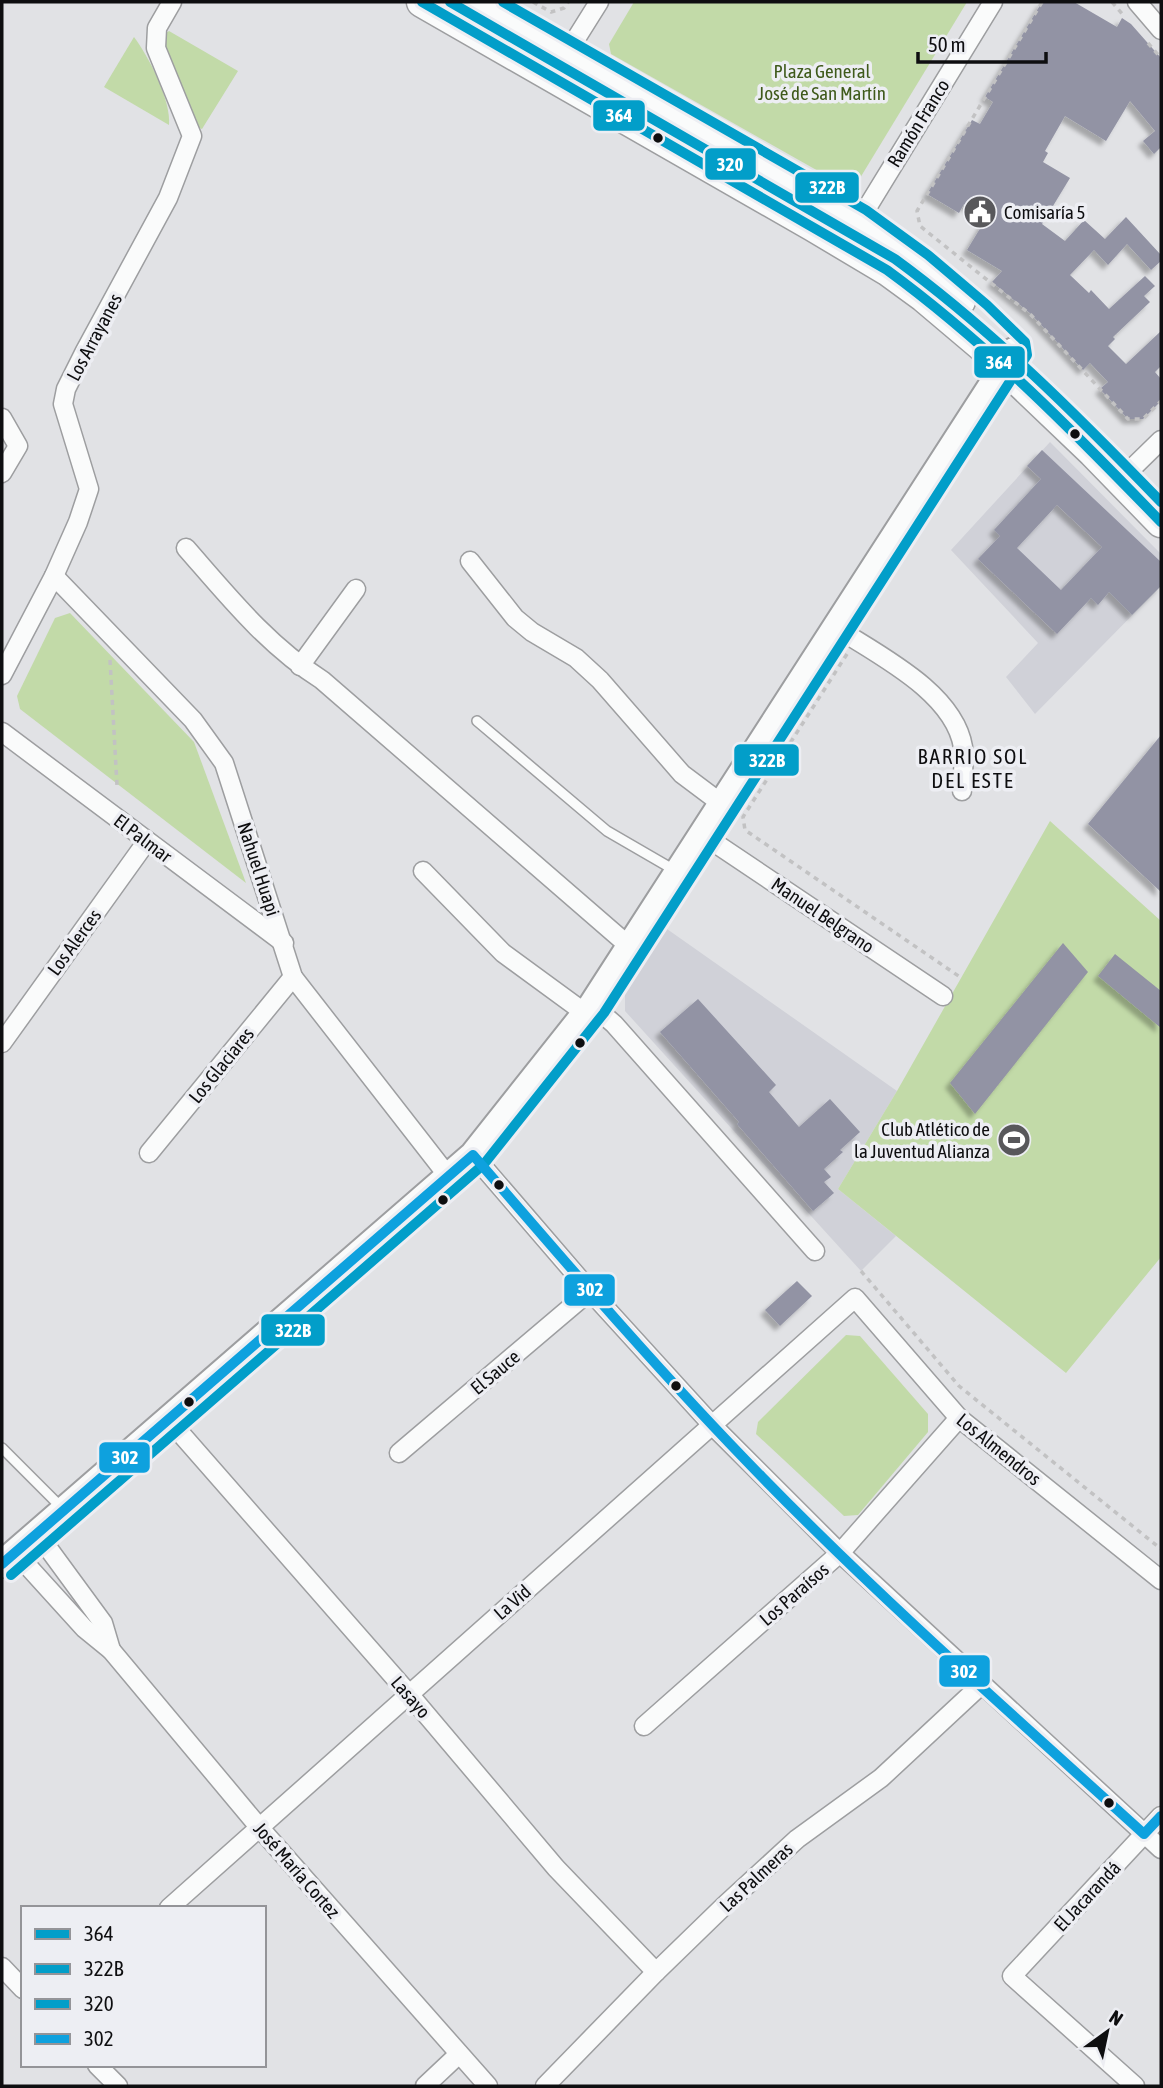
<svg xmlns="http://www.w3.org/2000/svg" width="1163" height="2088" font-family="'Asap Condensed',sans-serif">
<defs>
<filter id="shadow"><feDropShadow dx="-5" dy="5" stdDeviation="2" flood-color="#0004"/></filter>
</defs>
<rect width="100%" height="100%" fill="#e1e2e5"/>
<g fill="#d0d1d8">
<path d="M1050,442l111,112v32l-126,128 -29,-37 32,-34 -87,-93z"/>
<path d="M667,929l230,162 -59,98 58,47 -35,35 -236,-260v-19z"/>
</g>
<g fill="#c2daa8">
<path d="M634,2h333l-110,181 -14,2 -232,-131 -2,-10z"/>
<path d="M169,31l69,40 -36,58 -10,-4 -2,-15 -13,-35 -12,-24 1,-18z"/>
<path d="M134,37c15,20 37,63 35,88l-65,-38z"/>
<path d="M70,613l124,129 52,141 -226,-174 -3,-13 38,-78z"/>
<path d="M1050,821l111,100v336l-95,116 -228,-184 59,-98z"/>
<path d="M846,1335l14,1 68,78v18l-70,83 -14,1 -88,-82 2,-12z"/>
</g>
<g fill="#9293a4" fill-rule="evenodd" filter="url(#shadow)">
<path d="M1042,2h32l43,25 5,-9 9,6 30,34v89l-7,7 -11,-13 12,-10 -25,-30 -24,40 -41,-25 -20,35 3,2 -5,9 27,16 -28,46 23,17 19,-21 21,19 21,-22 35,38v6l-10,9 -24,-26 -19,21 -14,-15 -24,25 19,18 2,-3 18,19 36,-33 10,10 -11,10 6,6 -37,35 2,2 -7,7 18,18 35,-33v35l-6,6 6,7v22l-18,18h-15l-28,-30 8,-7 -18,-19 -7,7 -52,-56 -39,-32 10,-11 -35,-21 20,-33 -23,-13 -5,9 -32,-19 45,-74 8,4 13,-22 -8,-5z"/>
<path d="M1042,450l119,112v24l-29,29 -23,-23 -11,13 -7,-7 -34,36 -79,-75 22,-23 -6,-6 47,-51 -14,-13zM1057,505l45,42 -41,43 -44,-42z"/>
<path d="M1161,735v157l-73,-68z"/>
<path d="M1063,943l25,29 -113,142 -25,-31z"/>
<path d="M1115,954l46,37v37l-63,-52z"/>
<path d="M698,999l78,86 -7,7 30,35 31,-28 30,33 -20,18 3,2 -19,17 7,8 -7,5 10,11 -21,18 -76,-87 2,-2 -79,-90z"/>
<path d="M797,1281l15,15 -32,30 -15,-16z"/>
</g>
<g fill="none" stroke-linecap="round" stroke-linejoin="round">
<defs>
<g id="lane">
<path d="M477,721l130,110 69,40"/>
<path d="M2,1448l60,60"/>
</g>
<g id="street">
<path d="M1137,2l24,28"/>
<path d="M562,61l37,-59"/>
<path d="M854,229l139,-227"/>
<path d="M2,418l16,28 -16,27"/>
<path d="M1120,480l41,-40"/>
<path d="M186,548c42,48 81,97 136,132l307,266"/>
<path d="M470,561l45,57 17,14 44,26 24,22 82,94 40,30"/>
<path d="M54,576l139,144 31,43 69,214 155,199"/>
<path d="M835,627c43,28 119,65 128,120 2,14 -1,30 -1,44"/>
<path d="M300,666l56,-77"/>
<path d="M2,675l52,-99 24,-54 11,-33 -26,-85 3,-15 19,-38 83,-153 24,-62 -36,-88 1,-20 15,-26"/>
<path d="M2,732l282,211"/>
<path d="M703,835l240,161"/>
<path d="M423,871l80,82 82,60"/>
<path d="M592,1005l22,19 201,227"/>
<path d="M2,1043l145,-202"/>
<path d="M149,1153l144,-176"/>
<path d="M473,1155l117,136 123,135 127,127 321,296"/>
<path d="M168,1419l241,275 147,174 100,104"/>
<path d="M399,1453l191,-162"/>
<path d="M37,1533l66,90 8,27"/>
<path d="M15,1552l69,76 27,22 148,177 229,259"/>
<path d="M644,1726l196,-173 119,-135"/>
<path d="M169,1908l686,-610 104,120 202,162"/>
<path d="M2,1967l21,22"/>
<path d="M97,2065l21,21"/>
<path d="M425,2086l34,-32"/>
<path d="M545,2086l111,-114 68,-66 73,-67 84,-61 100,-93"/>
<path d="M1135,2086l-123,-110 149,-160"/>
</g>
<path id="secondary" d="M2,1564l471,-409 119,-150 422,-654"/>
<g id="primary">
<path d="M422,2l391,224 74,44 37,27 58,49 111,106 68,70"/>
<path d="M475,2l383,219 42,30 60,50"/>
</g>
</defs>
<use href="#lane" stroke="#9d9ea0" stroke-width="12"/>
<use href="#street" stroke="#9d9ea0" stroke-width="21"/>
<use href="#secondary" stroke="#9d9ea0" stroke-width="30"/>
<use href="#primary" stroke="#9d9ea0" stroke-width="33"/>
<g stroke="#c2c2c3" stroke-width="3.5" stroke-dasharray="5 5" stroke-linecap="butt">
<path d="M533,2l18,10 13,-4 4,-6"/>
<path d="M1042,2l-125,209 3,15 111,89 97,104h15l18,-18"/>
<path d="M1112,2l12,14"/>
<path d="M1148,43l13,15"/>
<path d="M847,654l-104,163 2,13 215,147"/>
<path d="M110,660l7,125"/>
<path d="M861,1271l98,115 202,163"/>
</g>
<use href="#lane" stroke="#fafbfb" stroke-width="9"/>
<use href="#street" stroke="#fafbfb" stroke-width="18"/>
<use href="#secondary" stroke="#fafbfb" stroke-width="26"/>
<use href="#primary" stroke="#fafbfb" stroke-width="30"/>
<defs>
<path id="bus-1" d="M422,2l465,268c100,73 188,163 274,252"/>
<path id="bus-2" d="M11,1575l473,-411 120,-151 423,-658 -2,-13 -38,-37 -59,-50 -62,-45 -363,-208"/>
<path id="bus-3" d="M450,2l445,257c97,71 183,157 266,243"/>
<path id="bus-4" d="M2,1564l471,-409c94,109 188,219 289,322 122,125 253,240 382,357l17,-18"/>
</defs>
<use href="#bus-1" stroke="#edeef3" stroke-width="16"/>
<use href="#bus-2" stroke="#edeef3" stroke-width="16"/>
<use href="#bus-3" stroke="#edeef3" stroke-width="16"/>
<use href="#bus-4" stroke="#edeef3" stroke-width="16"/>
<use href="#bus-1" stroke="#029ec9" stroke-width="10"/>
<use href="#bus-2" stroke="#029ec9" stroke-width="10"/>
<use href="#bus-3" stroke="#029ec9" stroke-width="10"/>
<use href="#bus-4" stroke="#0ea1de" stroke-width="10"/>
</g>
<defs>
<symbol id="civic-disc" viewBox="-11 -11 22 22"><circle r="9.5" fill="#58585b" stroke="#edeef3"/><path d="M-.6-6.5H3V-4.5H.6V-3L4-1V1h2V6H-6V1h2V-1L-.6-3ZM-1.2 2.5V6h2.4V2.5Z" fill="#fff"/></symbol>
<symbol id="stadium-disc" viewBox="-11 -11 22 22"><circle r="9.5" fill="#58585b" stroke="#edeef3"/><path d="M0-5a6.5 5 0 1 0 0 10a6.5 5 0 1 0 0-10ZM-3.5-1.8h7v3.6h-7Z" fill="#fff"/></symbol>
</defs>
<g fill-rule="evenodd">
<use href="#civic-disc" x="961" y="193" width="38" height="38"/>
<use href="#stadium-disc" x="995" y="1121" width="38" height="38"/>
</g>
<g fill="#0e0e10" stroke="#edeef3" stroke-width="2.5">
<circle cx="658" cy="138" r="6"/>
<circle cx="1075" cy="434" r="6"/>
<circle cx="580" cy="1043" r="6"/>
<circle cx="499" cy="1185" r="6"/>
<circle cx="443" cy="1200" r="6"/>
<circle cx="676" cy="1386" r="6"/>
<circle cx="189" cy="1402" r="6"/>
<circle cx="1109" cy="1803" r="6"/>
</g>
<g text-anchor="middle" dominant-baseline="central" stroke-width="7" stroke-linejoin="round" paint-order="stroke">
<g font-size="19" fill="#3f5a1b" stroke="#edeef3">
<text x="822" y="71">Plaza General<tspan x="822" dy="22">José de San Martín</tspan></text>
</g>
<g font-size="19" fill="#0e0e10" stroke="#edeef3">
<text transform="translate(918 123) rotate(-58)">Ramón Franco</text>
<text transform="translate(94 337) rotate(-62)">Los Arrayanes</text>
<text transform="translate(143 838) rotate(37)">El Palmar</text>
<text transform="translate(259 869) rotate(72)">Nahuel Huapi</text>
<text transform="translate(823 915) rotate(34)">Manuel Belgrano</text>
<text transform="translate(74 942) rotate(-54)">Los Alerces</text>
<text transform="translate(221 1065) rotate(-51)">Los Glaciares</text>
<text transform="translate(495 1372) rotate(-40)">El Sauce</text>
<text transform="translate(999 1449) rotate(39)">Los Almendros</text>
<text transform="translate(794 1594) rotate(-41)">Los Paraísos</text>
<text transform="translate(512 1602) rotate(-41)">La Vid</text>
<text transform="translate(411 1697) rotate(49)">Lasayo</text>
<text transform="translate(297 1870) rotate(49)">José María Cortez</text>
<text transform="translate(756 1877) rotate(-43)">Las Palmeras</text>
<text transform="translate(1087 1896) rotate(-47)">El Jacarandá</text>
</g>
<g font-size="19" fill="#0e0e10" stroke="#edeef3" text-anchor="start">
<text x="1004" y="212">Comisaría 5</text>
<text x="990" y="1129" text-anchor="end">Club Atlético de<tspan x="990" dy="22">la Juventud Alianza</tspan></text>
</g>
<g font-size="21" letter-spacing="2" fill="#0e0e10" stroke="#edeef3">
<text x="973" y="756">BARRIO SOL<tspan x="973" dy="24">DEL ESTE</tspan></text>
</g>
</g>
<g stroke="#edeef3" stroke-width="2.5">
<rect x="592" y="99" width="54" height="33" rx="7" fill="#029ec9"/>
<rect x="704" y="147" width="53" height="34" rx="7" fill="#029ec9"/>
<rect x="794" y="171" width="66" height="33" rx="7" fill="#029ec9"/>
<rect x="973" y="345" width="53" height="34" rx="7" fill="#029ec9"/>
<rect x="733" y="743" width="67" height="34" rx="7" fill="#029ec9"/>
<rect x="563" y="1273" width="53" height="34" rx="7" fill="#0ea1de"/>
<rect x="260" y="1313" width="66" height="34" rx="7" fill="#029ec9"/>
<rect x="98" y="1441" width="53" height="33" rx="7" fill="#0ea1de"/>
<rect x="938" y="1654" width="53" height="34" rx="7" fill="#0ea1de"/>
</g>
<g font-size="19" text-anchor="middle" font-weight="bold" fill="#fff">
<text x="619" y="122">364</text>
<text x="730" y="171">320</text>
<text x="827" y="194">322B</text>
<text x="999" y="369">364</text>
<text x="767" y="767">322B</text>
<text x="590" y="1296">302</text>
<text x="293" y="1337">322B</text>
<text x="125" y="1464">302</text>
<text x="964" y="1678">302</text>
</g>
<rect width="1163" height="2088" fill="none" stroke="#0e0e10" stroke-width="7"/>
<rect x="21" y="1906" width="245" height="161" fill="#edeef3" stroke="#949498" stroke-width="2"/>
<rect x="35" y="1929" width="35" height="10" fill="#029ec9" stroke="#949498" stroke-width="2"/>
<text x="84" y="1941" font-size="21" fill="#0e0e10">364</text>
<rect x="35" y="1964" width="35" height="10" fill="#029ec9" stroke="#949498" stroke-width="2"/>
<text x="84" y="1976" font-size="21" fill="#0e0e10">322B</text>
<rect x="35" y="1999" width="35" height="10" fill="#029ec9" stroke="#949498" stroke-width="2"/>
<text x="84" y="2011" font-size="21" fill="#0e0e10">320</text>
<rect x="35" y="2034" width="35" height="10" fill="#0ea1de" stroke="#949498" stroke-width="2"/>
<text x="84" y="2046" font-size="21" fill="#0e0e10">302</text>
<g transform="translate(1107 2032) rotate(33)" stroke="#edeef3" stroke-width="5" paint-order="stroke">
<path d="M0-5L12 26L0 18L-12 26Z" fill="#0e0e10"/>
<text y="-10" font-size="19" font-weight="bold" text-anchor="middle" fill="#0e0e10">N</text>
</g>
<path d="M918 52v10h128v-10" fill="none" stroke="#0e0e10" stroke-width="3.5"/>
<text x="928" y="52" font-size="21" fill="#0e0e10" stroke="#edeef3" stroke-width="5" paint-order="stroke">50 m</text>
</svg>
